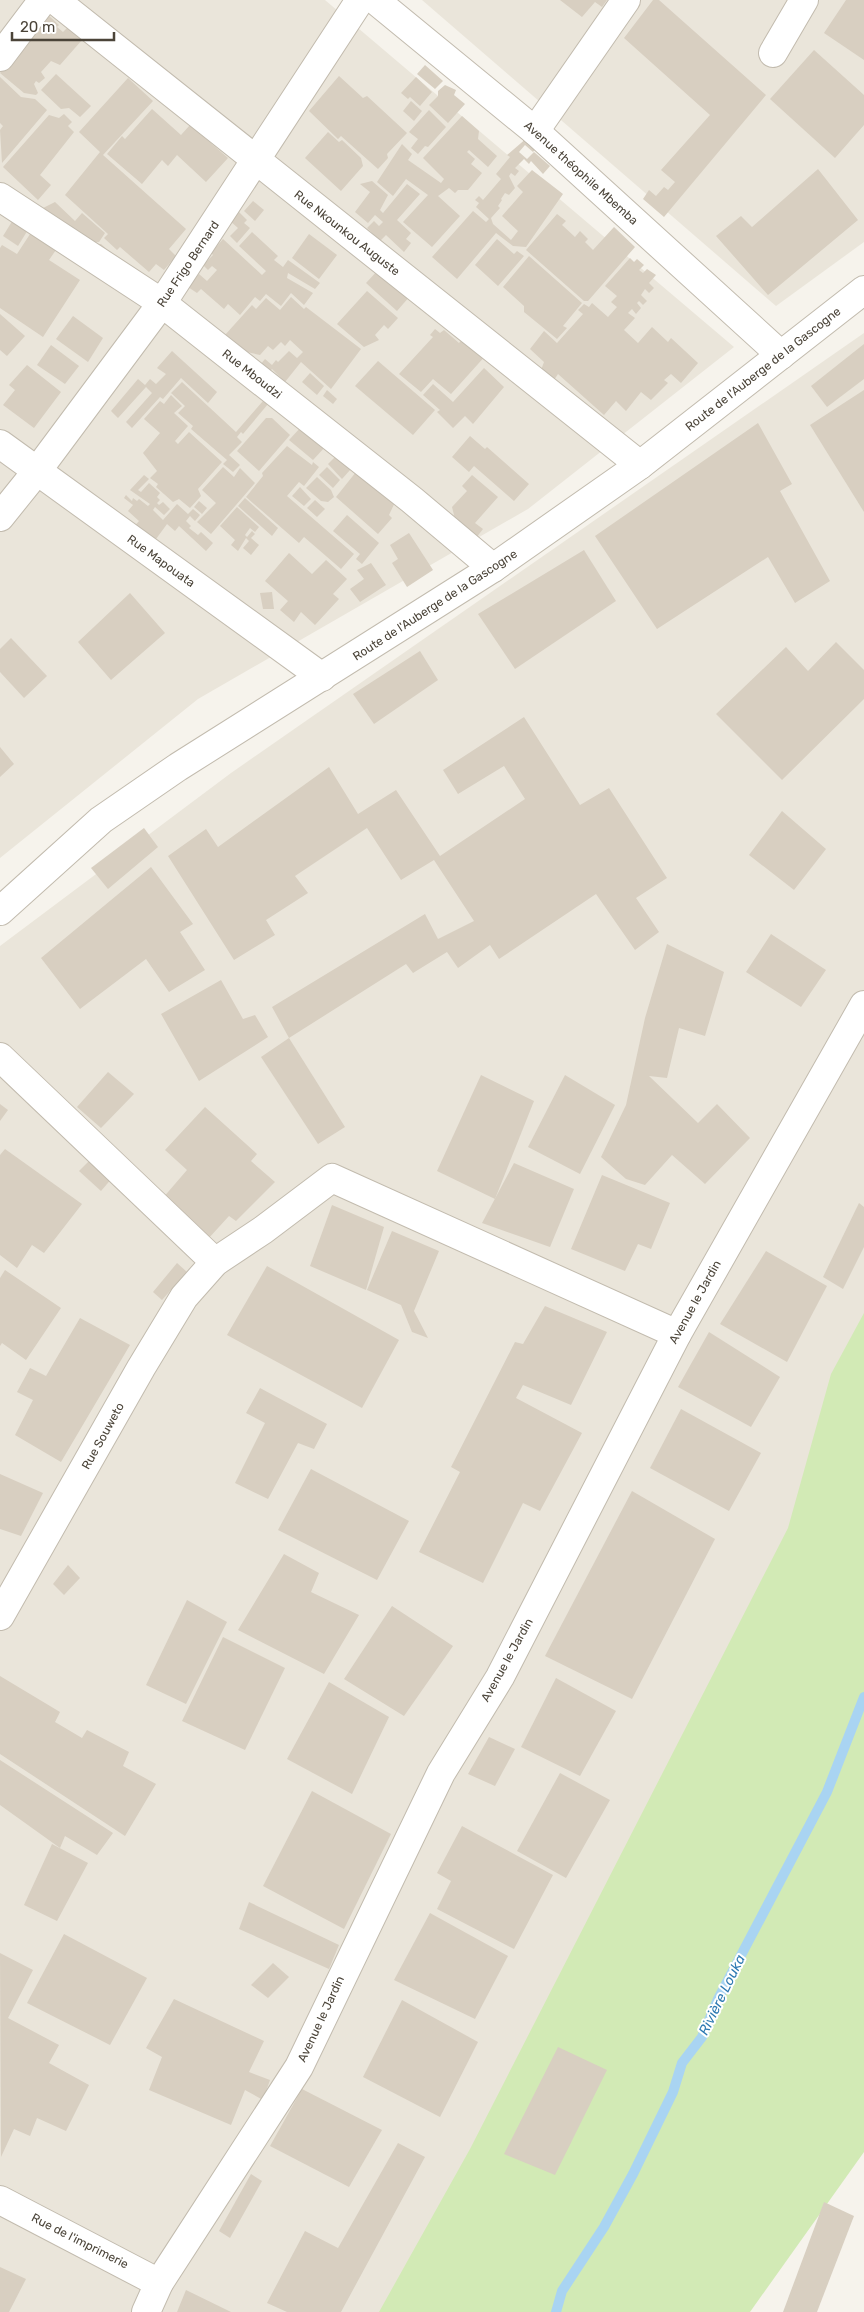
<svg xmlns="http://www.w3.org/2000/svg" width="864" height="2312" font-family="Rubik,sans-serif">
<rect width="100%" height="100%" fill="#f6f3ec"/>
<g fill="#eae5da">
<path d="M0,0h325l409,347 -206,162 -330,190 -198,159z"/>
<path d="M422,0h442v242l-88,64z"/>
<path d="M864,333v1087l-377,892h-487v-1366l231,-173z"/>
</g>
<path fill="#d2eab5" d="M864,1313v839l-114,160h-371l91,-163 318,-621 43,-154z"/>
<g fill="none" stroke-linecap="round" stroke-linejoin="round">
<path stroke="#a9d4f2" stroke-width="10" d="M556,2312l6,-21 42,-64 29,-53 40,-82 9,-29 20,-26 16,-38 109,-207 37,-95"/>
</g>
<g fill="#d8cfc1">
<path d="M560,0h47l-5,7 -7,-5 -13,15z"/>
<path d="M653,0h6l107,95 -102,122 -21,-18 6,-9 7,6 8,-9 4,3 7,-8 -14,-12 49,-55 -86,-77z"/>
<path d="M846,0h18v60l-40,-27z"/>
<path d="M47,14l12,11 -2,2 6,5 4,-4 15,12 -22,25 -9,-4 -10,11 4,6 -6,5 -3,-2 -2,3 4,9 -2,2 -12,-2 -24,-20z"/>
<path d="M814,50l50,45v30l-29,33 -65,-59z"/>
<path d="M425,65l18,16 -8,8 -18,-15z"/>
<path d="M56,74l35,32 -11,11 -11,-9 -8,1 -20,-19z"/>
<path d="M339,76l24,22 4,-2 40,37 -20,21 1,4 -10,11 -37,-33 -3,3 -29,-28z"/>
<path d="M0,77l21,20 14,2 12,11 -45,53 -2,-33 3,-4 -3,-3z"/>
<path d="M416,77l16,15 -12,14 -10,-9 -2,2 -7,-6z"/>
<path d="M128,78l25,23 -50,54 83,74 -17,20 7,7 -12,14 -8,-6 -7,8 -29,-25 -3,3 -13,-12 4,-4 -43,-39 35,-43 -21,-20z"/>
<path d="M445,85l11,5 -2,5 11,9 -17,19 -19,-18 9,-9v-5z"/>
<path d="M411,101l11,10 -8,10 -11,-10z"/>
<path d="M152,109l29,26 9,-10 38,33 -22,24 -29,-27 -9,11 -6,-6 -20,24 -35,-30 15,-18 3,3z"/>
<path d="M429,110l17,17 -18,20 -3,-1 -7,8 -7,-6 7,-9 -9,-7z"/>
<path d="M64,114l8,8 -4,4 6,6 -34,43 11,10 -13,15 -35,-33 46,-52 10,3z"/>
<path d="M462,116l17,15 -1,8 19,17 -9,11 -19,-17 -2,2 8,7 -4,5 11,9 -14,17h-10l-3,3 -6,-5 -11,8 22,20 -28,31 -29,-25 25,-27 -22,-16 -13,17 -16,-14 25,-38 10,10 -4,6 33,23 3,-4 -21,-21z"/>
<path d="M328,132l11,10 3,-2 19,18 2,8 -22,25 -36,-33z"/>
<path d="M528,137l10,9 -5,6 -8,-7 -6,7 8,7 7,-7 16,14 -7,8 -12,-13 -2,3 -5,-5 -9,9 4,3 -4,5 -4,-3 -2,3 6,12 -6,7 -4,-2 -4,6 1,1 -4,6 2,2 -9,10 2,6 18,16 7,-9 -16,-15 21,-24 -6,-6 15,-16 31,24 -37,53 -13,-1 -17,-13 -39,46 -25,-22 41,-46 13,11 3,-3 -13,-12 3,-4 -4,-3 4,-4 4,4 18,-21 -5,-5 14,-17 -3,-2z"/>
<path d="M818,169l40,51 -90,75 -52,-59 25,-20 11,11z"/>
<path d="M372,181l16,14 -8,15 3,3 24,-29 13,10 -23,26 14,13 -5,6 5,4 -7,9 -18,-17 -6,6 -13,-13 7,-7 5,5 4,-4 -8,-7 -7,8 -13,-11 15,-20 -10,-8z"/>
<path d="M22,201l21,7 12,-6 20,19 7,-8 23,20 -6,9h-7v3l9,-1 12,11 -5,6 -8,-7 -14,-5 -66,-45z"/>
<path d="M253,201l11,9 -9,11 -11,-10z"/>
<path d="M238,211l9,9 -3,3 6,5 -13,15 -7,-7 8,-8 -8,-7z"/>
<path d="M557,214l9,7 -4,4 13,12 5,-6 8,8 -3,3 8,8 21,-23 21,20 -47,54h-4l-58,-51z"/>
<path d="M16,215l15,10 -13,21 -15,-10z"/>
<path d="M34,228l24,19 -9,13 31,20 -37,57 -43,-29v-60l2,-3 15,9z"/>
<path d="M252,232l26,24 -4,4 9,7 5,-7 32,23 -5,6 -27,-16 -1,5 26,15 -9,12 -13,-12 -10,13 -15,-12 -6,7 -5,-4 -15,18 -12,-11 -4,5 -23,-20 -4,4 -9,-6 11,-13 8,7 10,-11 -5,-4 -4,4 -5,-5 10,-10 -2,-2 12,-14 39,36 4,-4 -27,-25z"/>
<path d="M309,234l28,21 -18,24 -27,-21z"/>
<path d="M497,239l17,15 3,-3 7,5 -26,30 -23,-21z"/>
<path d="M529,256l53,47 -19,23 4,2 -10,11 -33,-27v-6l-21,-19z"/>
<path d="M630,258l4,4 3,-3 7,6 -5,5 4,3 4,-4 9,6 -7,8 5,5 -5,5 -4,-4 -4,6 6,6 -4,4 -4,-4 -2,2 4,5 -5,6 -4,-5 -4,4 7,5 -11,12 14,13 14,-16 16,15 3,-4 27,25 -17,20 -10,-9 -7,6 4,3 -17,17 -10,-8 -15,19 -10,-10 -12,14 -46,-41 -4,6 -13,-10 3,-8 -14,-13 14,-18 13,12 26,-29 -5,-4 6,-6 5,3 3,-4 16,14 9,-10 -6,-5 6,-6 -12,-10z"/>
<path d="M380,268l30,28 -13,15 -31,-28z"/>
<path d="M367,291l31,27 -10,11 -4,-4 -9,10 4,5 -15,7 -27,-23z"/>
<path d="M291,297l13,12 2,-2 55,42 -30,40 -30,-27 -16,20 -13,-13 -9,10 -3,-14 5,-6 7,6 4,-5 2,2 11,-11 8,7 6,-6 -13,-12 -5,6 -4,-4 -8,8 -5,-4 -8,9 -18,-4 -17,-16 27,-30 4,4 10,-11 14,12z"/>
<path d="M0,314l25,22 -18,20 -7,-6z"/>
<path d="M73,316l30,22 -15,24 -32,-23z"/>
<path d="M435,329l5,4 4,-3 15,13 7,-8 21,19 -36,40 -18,-15 -12,13 -22,-18 34,-37 -3,-2z"/>
<path d="M864,344v35l-37,28 -16,-21z"/>
<path d="M51,345l28,21 -14,18 -28,-19z"/>
<path d="M172,351l45,41 -9,11 -27,-25 -18,21 -3,-2 -28,31 -6,-6 26,-29 -6,-6 -28,31 -7,-7 27,-32 7,6 5,-6 6,5 10,-10 -9,-6z"/>
<path d="M378,361l57,49 -22,25 -58,-49z"/>
<path d="M27,365l34,27 -27,36 -31,-23 12,-15 -6,-5z"/>
<path d="M484,368l20,19 -31,37 -8,-8 -12,12 -16,-16 3,-2 -17,-15 10,-11 20,18z"/>
<path d="M310,373l14,13 -7,9 -15,-13z"/>
<path d="M182,382l54,50 27,-31 5,3 -25,30 -2,-2 -4,5 5,5 -13,13 11,10 -7,7 -10,-8 4,-4 -36,-31 2,-3 -15,-13 7,-7 -14,-13z"/>
<path d="M327,390l10,9 -4,5 -10,-8z"/>
<path d="M864,390v122l-54,-87z"/>
<path d="M171,395l11,11 -8,7 14,13 -13,15 3,3 11,-12 33,30 -24,27 3,7 -11,12 -11,-9 -6,3 -17,-15 2,-3 -8,-6 7,-7 -14,-18 17,-20 -16,-14 16,-18 4,3z"/>
<path d="M266,418h6l18,17 -31,36 -22,-20z"/>
<path d="M758,423l34,61 -12,7 50,90 -35,22 -27,-46 -111,72 -62,-93z"/>
<path d="M302,426l23,21 -12,13 -24,-20z"/>
<path d="M470,436l15,13 2,-2 42,37 -15,17 -40,-35 -5,6 -17,-15z"/>
<path d="M287,446l25,19 1,-3 6,5 -15,19 -5,-4 -12,14 67,58 -13,15 -37,-32 -5,6 -53,-46 17,-21 -1,-3z"/>
<path d="M337,455l14,14 -9,10 -14,-15z"/>
<path d="M223,467l11,10 6,-9 15,15 -44,51 -14,-12 19,-19 -14,-13z"/>
<path d="M327,467l13,13 -7,8 -14,-13z"/>
<path d="M356,472l41,26 -8,17 3,3 -14,16 -42,-37z"/>
<path d="M144,475l5,4 -11,11 3,2 8,-9 11,10 -3,4 3,3 -3,3 2,2 4,-3 7,7 -6,6 -9,-8 -2,3 10,10 14,-16 11,10 5,-5 7,6 -5,6 -5,-5 -4,5 5,5 -2,2 9,7 3,-3 12,11 -7,8 -27,-25 -4,5 -8,-7 -19,26 -17,-20 8,-9 -11,-10 5,-6 -9,-7 2,-3 6,6 1,-3 4,3 2,-2 9,7 2,-2 -20,-14z"/>
<path d="M472,475l26,22 -23,26 8,6 -7,9 -21,-19 -3,-12 15,-16 -5,-5z"/>
<path d="M317,477l14,13 3,7 -6,5 -7,-1 -15,-13z"/>
<path d="M300,487l11,12 -7,7 -12,-10z"/>
<path d="M245,498l33,30 -6,8 -34,-30z"/>
<path d="M315,500l10,9 -8,8 -10,-9z"/>
<path d="M199,501l8,7 -5,6 -8,-7z"/>
<path d="M237,507l22,20 -4,5 -5,-4 -5,7 2,2 5,-6 3,3 -4,4 8,7 -8,10 -8,-7 6,-7 -3,-3 -8,13 -7,-6 4,-5 -15,-14z"/>
<path d="M347,515l32,28 -17,21 -6,-5 4,-5 -27,-23z"/>
<path d="M409,533l24,37 -26,17 -15,-24 6,-4 -8,-14z"/>
<path d="M584,550l32,51 -101,68 -37,-55z"/>
<path d="M289,553l23,21 14,-14 21,19 -14,15 6,5 -24,26 -14,-13 -7,10 -14,-12 8,-9 -23,-20z"/>
<path d="M371,563l15,22 -26,17 -10,-13 14,-10 -7,-9z"/>
<path d="M272,592l2,17h-11l-3,-16z"/>
<path d="M130,593l35,40 -54,47 -33,-38z"/>
<path d="M11,638l36,38 -23,22 -24,-26v-23z"/>
<path d="M836,642l28,28v29l-82,81 -66,-66 70,-67 22,24z"/>
<path d="M420,651l18,29 -64,44 -21,-30z"/>
<path d="M524,717l56,88 29,-17 58,90 -31,20 23,34 -24,18 -39,-56 -97,65 -9,-14 -32,23 -11,-16 -34,21 -7,-9 -117,74 -17,-31 153,-93 13,25 36,-18 -40,-61 -33,20 -34,-52 -72,48 13,17 -42,27 9,15 -41,25 -66,-104 38,-27 12,18 111,-80 29,47 38,-24 44,66 85,-57 -21,-33 -46,28 -15,-24z"/>
<path d="M0,747l14,17 -14,13z"/>
<path d="M782,811l44,38 -32,41 -45,-35z"/>
<path d="M144,828l14,19 -50,42 -17,-21z"/>
<path d="M151,867l42,57 -13,8 25,38 -36,22 -23,-33 -66,50 -39,-51z"/>
<path d="M771,934l55,36 -25,37 -55,-35z"/>
<path d="M667,944l57,28 -19,64 -26,-8 -12,50 -18,-2 49,47 19,-19 33,34 -45,46 -33,-29 -27,30 -19,-6 -25,-22 25,-52 19,-87z"/>
<path d="M221,980l22,39 12,-4 13,22 -69,44 -38,-67z"/>
<path d="M289,1038l56,89 -27,17 -57,-87z"/>
<path d="M108,1072l26,22 -33,34 -24,-21z"/>
<path d="M481,1075l53,26 -39,98 -58,-28z"/>
<path d="M565,1075l50,30 -35,69 -52,-27z"/>
<path d="M0,1104l8,6 -8,11z"/>
<path d="M205,1107l52,47 -6,7 24,21 -39,39 -7,-5 -21,23 -46,-40 25,-29 -22,-20z"/>
<path d="M5,1149l77,55 -38,49 -12,-8 -15,23 -17,-13v-100z"/>
<path d="M92,1158l21,19 -12,14 -22,-20z"/>
<path d="M514,1163l60,26 -24,58 -68,-24z"/>
<path d="M602,1175l68,28 -19,46 -13,-5 -13,27 -54,-22z"/>
<path d="M859,1203l5,4v40l-21,42 -20,-12z"/>
<path d="M332,1205l52,22 -18,63 -56,-24z"/>
<path d="M392,1231l47,20 -25,60 14,27 -16,-6 -11,-27 -34,-15z"/>
<path d="M766,1251l61,35 -40,76 -67,-38z"/>
<path d="M177,1263l10,9 -25,28 -9,-8z"/>
<path d="M267,1266l132,74 -37,68 -135,-73z"/>
<path d="M5,1270l56,38 -35,52 -24,-17 -2,3v-68z"/>
<path d="M545,1306l62,26 -36,73 -48,-20 -7,13 66,35 -42,78 -17,-8 -40,80 -64,-31 41,-80 -9,-5 64,-125 8,2z"/>
<path d="M80,1318l50,27 -69,117 -46,-27 18,-35 -16,-8 13,-24 16,8z"/>
<path d="M709,1332l71,45 -29,50 -73,-40z"/>
<path d="M260,1388l67,36 -13,25 -16,-6 -30,56 -33,-16 30,-60 -19,-10z"/>
<path d="M681,1409l80,44 -32,58 -79,-43z"/>
<path d="M311,1469l98,52 -32,59 -99,-50z"/>
<path d="M0,1474l43,19 -22,43 -21,-7z"/>
<path d="M632,1491l83,48 -83,160 -87,-43z"/>
<path d="M284,1554l35,19 -8,19 48,23 -35,59 -86,-44z"/>
<path d="M68,1565l12,13 -16,17 -11,-11z"/>
<path d="M187,1600l40,22 -41,82 -40,-19z"/>
<path d="M392,1606l61,40 -49,70 -60,-37z"/>
<path d="M223,1637l62,31 -40,82 -63,-29z"/>
<path d="M0,1676l60,36 -5,10 27,16 5,-8 42,22 -6,14 33,18 -31,52 -125,-82z"/>
<path d="M556,1678l60,33 -36,65 -59,-29z"/>
<path d="M329,1682l60,35 -37,77 -65,-35z"/>
<path d="M489,1737l26,12 -20,37 -27,-12z"/>
<path d="M0,1760l113,73 -16,22 -32,-19 -5,12 -60,-43z"/>
<path d="M560,1773l50,27 -44,78 -49,-27z"/>
<path d="M312,1791l79,43 -47,95 -81,-43z"/>
<path d="M462,1826l91,49 -39,74 -77,-40 14,-28 -14,-8z"/>
<path d="M52,1844l36,19 -31,58 -33,-16z"/>
<path d="M249,1902l90,43 -10,24 -90,-40z"/>
<path d="M430,1913l78,43 -33,63 -81,-39z"/>
<path d="M64,1934l83,44 -37,67 -83,-42z"/>
<path d="M0,1953l33,17 -25,48 51,27 -10,18 40,22 -23,46 -29,-13 -7,18 -16,-7 -13,28z"/>
<path d="M273,1963l16,14 -21,21 -17,-13z"/>
<path d="M174,1999l90,42 -15,31 21,8 -7,20 -18,-10 -14,35 -82,-35 13,-33 -16,-9z"/>
<path d="M402,2000l76,42 -38,75 -77,-40z"/>
<path d="M558,2047l49,23 -52,105 -51,-21z"/>
<path d="M302,2089l80,41 -33,57 -79,-41z"/>
<path d="M398,2143l27,14 -84,155h-54l-20,-9 38,-72 33,17z"/>
<path d="M251,2174l11,7 -32,57 -11,-7z"/>
<path d="M824,2202l30,14 -37,96h-34z"/>
<path d="M0,2267l26,12 -17,33h-9z"/>
<path d="M186,2290l45,22h-54z"/>
</g>
<g fill="none" stroke-linecap="round" stroke-linejoin="round">
<defs>
<g id="minor">
<path d="M55,0l585,465"/>
<path d="M375,0l160,131 246,224"/>
<path d="M773,53l31,-53"/>
<path d="M0,57l43,-57"/>
<path d="M535,131l91,-131"/>
<path d="M0,197l162,106 250,197 81,68"/>
<path d="M0,444l322,233"/>
<path d="M0,517l37,-46 125,-168 198,-303"/>
<path d="M0,911l101,-91 77,-53 315,-199 147,-103 224,-175"/>
<path d="M0,1057l215,205"/>
<path d="M0,1616l141,-248 43,-71 31,-35 48,-32 69,-52 345,156"/>
<path d="M0,2200l159,83"/>
<path d="M146,2312l13,-29 140,-216 142,-294 59,-96 177,-343 187,-329"/>
</g>
</defs>
<use href="#minor" stroke="#c2bbae" stroke-width="30"/>
<use href="#minor" stroke="#fff" stroke-width="28"/>
</g>
<g text-anchor="middle" dominant-baseline="central" stroke-width="4" stroke-linejoin="round" paint-order="stroke">
<g font-size="12" fill="#4b4439" stroke="#fff">
<text transform="translate(581 173) rotate(42)">Avenue théophile Mbemba</text>
<text transform="translate(347 233) rotate(38)">Rue Nkounkou Auguste</text>
<text transform="translate(188 264) rotate(-56)">Rue Frigo Bernard</text>
<text transform="translate(763 369) rotate(-38)">Route de l'Auberge de la Gascogne</text>
<text transform="translate(252 374) rotate(38)">Rue Mboudzi</text>
<text transform="translate(161 561) rotate(36)">Rue Mapouata</text>
<text transform="translate(435 605) rotate(-33)">Route de l'Auberge de la Gascogne</text>
<text transform="translate(695 1302) rotate(-61)">Avenue le Jardin</text>
<text transform="translate(103 1436) rotate(-61)">Rue Souweto</text>
<text transform="translate(507 1660) rotate(-61)">Avenue le Jardin</text>
<text transform="translate(321 2019) rotate(-65)">Avenue le Jardin</text>
<text transform="translate(80 2241) rotate(27)">Rue de l'imprimerie</text>
</g>
<g font-size="14" font-style="italic" fill="#2e7ab2" stroke="#fff">
<text transform="translate(722 1995) rotate(-64)">Rivière Louka</text>
</g>
</g>
<path d="M12 32v8h102v-8" fill="none" stroke="#4b4439" stroke-width="2.5"/>
<text x="20" y="32" font-size="15" fill="#4b4439" stroke="#ffffff" stroke-width="4" paint-order="stroke">20 m</text>
</svg>
